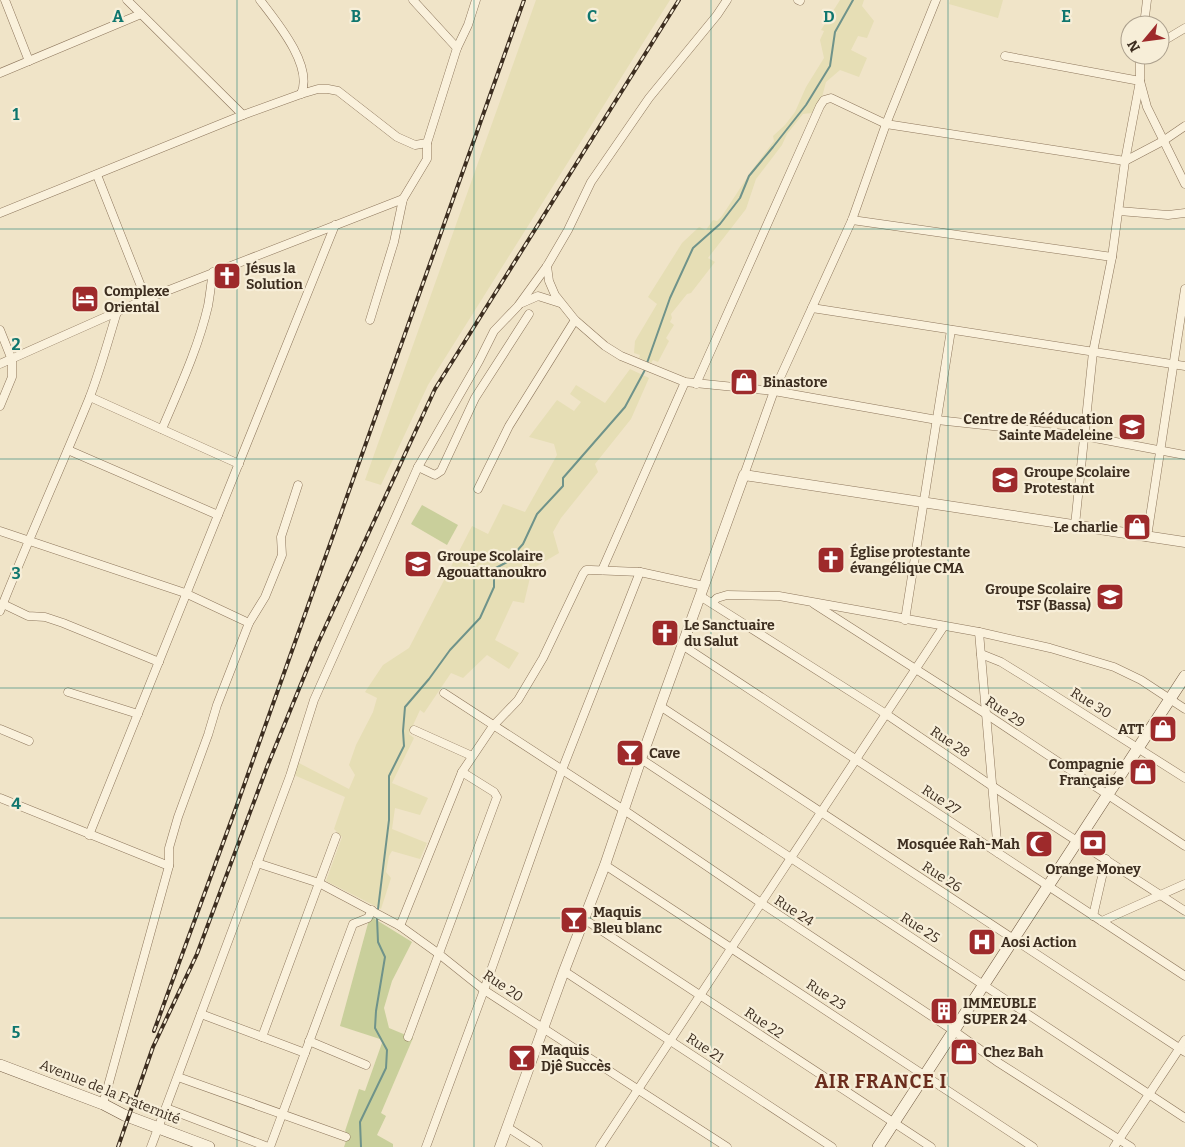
<svg xmlns="http://www.w3.org/2000/svg" width="1185" height="1147" font-family="Bitter,serif">
<rect width="100%" height="100%" fill="#f0e4c8"/>
<g fill="#e6deb5">
<path d="M536,0h134l-242,385 -47,100 -16,-5z"/>
<path d="M840,0h24l-2,6 12,15 -7,17 -9,-2 -7,14 16,8 -8,19 -19,-7 -14,12 -5,19 -9,12 -9,1 -16,20 -5,11 -26,34 -10,30 -38,49 7,4 -24,31 -4,1 -16,20 1,4 -2,4 4,3 -8,13 3,3 -11,21 -5,-2 -2,3 -12,-5 1,-3 -6,-2 1,-12 22,-37 -9,-7 34,-54 17,-16 7,3 7,-10 4,1 5,-5 30,-46 22,-29 -1,-5 12,-11 10,-13 11,-25 18,-29 -4,-18 4,-9 -3,-1z"/>
<path d="M950,0h53l-5,18 -49,-14z"/>
<path d="M630,369l19,9 -18,41 -36,45 3,8 -37,46 -8,14 6,21 -27,16 -8,34 -11,-2 -18,39 24,13 -10,16 -22,-14 -24,23 -12,-5 -27,40 -4,-3 -11,24 5,4 -22,45 36,15 -8,17 -25,-7 -3,21 35,14 -7,16 -28,-8 -3,5 -3,16 5,6 -10,31 -55,-28 16,-44 -8,-8 11,-32 -51,-22 3,-13 52,27 6,-14 -6,-10 7,-20 17,-33 4,-14 -12,-6 18,-27 26,-17 63,-122 16,8 15,-30 22,8 32,-57 -3,-11 -25,-7 28,-37 17,11 7,-9 -11,-8 6,-9 29,18z"/>
</g>
<g fill="#c9cf9b">
<path d="M422,505l36,20 -11,20 -36,-21z"/>
<path d="M370,916l42,26 -20,39 -8,27 5,20 24,10 -32,75 5,3 -9,19 16,9v3h-49l4,-12 -3,-4 14,-42 6,2 18,-51 -43,-14z"/>
</g>
<g fill="none" stroke-linecap="round" stroke-linejoin="round">
<g stroke="#6f938a" stroke-width="2">
<path d="M647,363l23,-65 23,-50 27,-24 20,-26 9,-22 24,-29 33,-42 24,-39 5,-34 18,-32"/>
<path d="M378,909l11,-89v-44l15,-30 -1,-15 2,-24 24,-28 21,-29 30,-32 14,-31v-18l13,-7 16,-18 14,-30 26,-28v-8l62,-71 21,-39"/>
<path d="M361,1147l-1,-25 26,-54 1,-18 -12,-22 1,-17 9,-54 -7,-15 -1,-24"/>
</g>
<defs>
<g id="minor">
<path d="M5,0l24,61"/>
<path d="M127,0l116,115"/>
<path d="M260,0c16,21 54,66 41,94"/>
<path d="M413,0l44,48"/>
<path d="M798,0l2,1"/>
<path d="M1144,25l3,-25"/>
<path d="M1160,43l25,-15"/>
<path d="M1005,56l135,25 7,26 38,77"/>
<path d="M0,73l141,-59"/>
<path d="M97,175l49,124"/>
<path d="M1119,211l49,4 17,-2"/>
<path d="M0,213l243,-98 58,-21 17,-5h10l10,2 59,46 18,8 12,-2"/>
<path d="M852,220l260,37"/>
<path d="M547,266l2,15 6,14 20,25 30,26 16,10 64,26 89,9 163,29 147,16 101,19"/>
<path d="M522,303l16,-7 22,7"/>
<path d="M812,308l373,58"/>
<path d="M370,320l24,-78 9,-43 24,-40v-16l30,-95 11,-23 8,-25"/>
<path d="M0,330l12,30v17l-12,29"/>
<path d="M0,364l146,-65 257,-100"/>
<path d="M696,384l124,-278 4,-6 7,-2 55,26 239,37 38,-20 22,-15"/>
<path d="M90,397l149,67"/>
<path d="M162,429c17,-40 36,-80 46,-123 2,-11 3,-22 5,-34"/>
<path d="M68,450l150,65"/>
<path d="M418,467l17,8 6,-4 34,-73 54,-84"/>
<path d="M744,475l30,-84 78,-171 34,-96 50,-124"/>
<path d="M478,489l31,-63 66,-106"/>
<path d="M1075,525l18,-173 19,-95 13,-96 15,-80v-26"/>
<path d="M0,531l185,62 64,30 -32,82 -9,30 -30,82 -9,31v18l-66,238"/>
<path d="M1147,537l38,-248"/>
<path d="M602,570l83,-188"/>
<path d="M700,596l186,118 106,72 193,125"/>
<path d="M712,603l5,-5 10,-3 52,1 200,36 71,16 64,19 27,13 44,29"/>
<path d="M3,604l25,12 17,1 18,6 96,39"/>
<path d="M814,604l172,110 199,132"/>
<path d="M0,611c28,-71 60,-141 89,-212 11,-28 19,-58 28,-87"/>
<path d="M905,620l46,-290"/>
<path d="M249,623l16,-26 17,-42 -1,-18 17,-52"/>
<path d="M979,632l19,221"/>
<path d="M682,645l503,331"/>
<path d="M981,654l20,8 26,16 158,100"/>
<path d="M68,692l70,22"/>
<path d="M444,693l180,117 137,93 193,128 45,32 132,84"/>
<path d="M660,706l525,346"/>
<path d="M0,729l29,12"/>
<path d="M414,730l58,26"/>
<path d="M641,759l544,359"/>
<path d="M0,798l169,68"/>
<path d="M89,835l246,-610"/>
<path d="M257,863l62,20 81,43 39,28 45,36 243,157"/>
<path d="M605,865l428,282"/>
<path d="M1093,916l13,-57"/>
<path d="M584,919l347,228"/>
<path d="M1102,921l83,-37"/>
<path d="M400,926l62,-154 31,-46 25,-26 25,-42 40,-84 3,-4h5l49,2 64,14"/>
<path d="M564,971l268,176"/>
<path d="M201,1014l104,39"/>
<path d="M262,1037l74,-200"/>
<path d="M408,1037l89,-240 -3,-5 -32,-20"/>
<path d="M309,1041l57,24"/>
<path d="M178,1077l168,60"/>
<path d="M166,1108l102,39"/>
<path d="M507,1127l31,20"/>
<path d="M151,1147l139,-371 24,-76 104,-233 61,-106 15,-30 24,-25 29,-40 21,-36 23,-48 58,-84 68,-83 10,-15"/>
<path d="M270,1147l83,-223 15,-6 4,-8"/>
<path d="M426,1147l58,-157 78,-220 78,-198"/>
<path d="M600,1147l344,-521"/>
<path d="M1114,1147l71,-107"/>
</g>
<path id="tertiary" d="M500,1147l64,-176 41,-106 36,-106 103,-284 441,67"/>
<g id="secondary">
<path d="M0,1065l103,39 21,11 85,32"/>
<path d="M878,1147l307,-471"/>
</g>
</defs>
<use href="#minor" stroke="#8d765c" stroke-width="9"/>
<use href="#tertiary" stroke="#8d765c" stroke-width="11"/>
<use href="#secondary" stroke="#6f573f" stroke-width="12"/>
<use href="#minor" stroke="#faf1dc" stroke-width="8"/>
<use href="#tertiary" stroke="#faf1dc" stroke-width="10"/>
<use href="#secondary" stroke="#faf1dc" stroke-width="11"/>
<defs>
<g id="rail">
<path d="M154,1031l83,-226 287,-805"/>
<path d="M118,1147l35,-100 44,-93 70,-187 50,-122 118,-256 244,-389"/>
</g>
</defs>
<use href="#rail" stroke="#3d2e20" stroke-width="4"/>
<use href="#rail" stroke="#f7eed8" stroke-width="2" stroke-dasharray="5.5" stroke-linecap="butt"/>
</g>
<path fill="none" stroke="#0f766e" stroke-width="1" stroke-opacity="0.55" d="M237,0v1147M474,0v1147M711,0v1147M948,0v1147M0,229h1185M0,459h1185M0,688h1185M0,918h1185"/>
<defs>
<symbol id="church-square" viewBox="-11 -11 22 22"><rect x="-9" y="-9" width="18" height="18" rx="4" fill="#9e2a2b" stroke="#f7eed8"/><path d="M-1.2-6h2.4v3.5h3.3v2.4h-3.3V6h-2.4V-.1h-3.3v-2.4h3.3Z" fill="#fff"/></symbol>
<symbol id="hotel-square" viewBox="-11 -11 22 22"><rect x="-9" y="-9" width="18" height="18" rx="4" fill="#9e2a2b" stroke="#f7eed8"/><path d="M-6-4.5h1.5V1H6V5H4.5V3h-9V5H-6ZM-4 0a1.8 1.8 0 1 1 3.6 0ZM.5 0V-2.5h3Q6-2.5 6 0Z" fill="#fff"/></symbol>
<symbol id="shop-square" viewBox="-11 -11 22 22"><rect x="-9" y="-9" width="18" height="18" rx="4" fill="#9e2a2b" stroke="#f7eed8"/><path d="M-5-2.5h2.3a2.7 3.5 0 0 1 5.4 0H5L5.5 6h-11ZM-1.5-2.5h3a1.5 2.3 0 0 0-3 0Z" fill="#fff"/></symbol>
<symbol id="school-square" viewBox="-11 -11 22 22"><rect x="-9" y="-9" width="18" height="18" rx="4" fill="#9e2a2b" stroke="#f7eed8"/><path d="M0-5L7-2L0 1L-7-2ZM-4 1L0 2.5L4 1V4Q0 6-4 4Z" fill="#fff"/></symbol>
<symbol id="bar-square" viewBox="-11 -11 22 22"><rect x="-9" y="-9" width="18" height="18" rx="4" fill="#9e2a2b" stroke="#f7eed8"/><path d="M-6-5H6L.8 .8V4.5H3.5V6h-7V4.5H-.8V.8Z" fill="#fff"/></symbol>
<symbol id="bank-square" viewBox="-11 -11 22 22"><rect x="-9" y="-9" width="18" height="18" rx="4" fill="#9e2a2b" stroke="#f7eed8"/><path d="M-6-4H6V4H-6ZM0-2.3a2.3 2.3 0 1 0 0 4.6a2.3 2.3 0 1 0 0-4.6Z" fill="#fff"/></symbol>
<symbol id="mosque-square" viewBox="-11 -11 22 22"><rect x="-9" y="-9" width="18" height="18" rx="4" fill="#9e2a2b" stroke="#f7eed8"/><path d="M3.5-4.9A6 6 0 1 0 3.5 4.9A5 5 0 1 1 3.5-4.9Z" fill="#fff"/></symbol>
<symbol id="hospital-square" viewBox="-11 -11 22 22"><rect x="-9" y="-9" width="18" height="18" rx="4" fill="#9e2a2b" stroke="#f7eed8"/><path d="M-5-5h3v3.5h4V-5h3V5h-3V1.5h-4V5h-3Z" fill="#fff"/></symbol>
<symbol id="building-square" viewBox="-11 -11 22 22"><rect x="-9" y="-9" width="18" height="18" rx="4" fill="#9e2a2b" stroke="#f7eed8"/><path d="M-4-6H4V6H1V3H-1V6H-4ZM-2.5-4.3h1.7v1.8h-1.7ZM.8-4.3h1.7v1.8H.8ZM-2.5-1h1.7V.8h-1.7ZM.8-1h1.7V.8H.8Z" fill="#fff"/></symbol>
</defs>
<g fill-rule="evenodd">
<use href="#church-square" x="211" y="260" width="32" height="32"/>
<use href="#hotel-square" x="69" y="283" width="32" height="32"/>
<use href="#shop-square" x="728" y="366" width="32" height="32"/>
<use href="#school-square" x="1116" y="411" width="32" height="32"/>
<use href="#school-square" x="989" y="464" width="32" height="32"/>
<use href="#shop-square" x="1121" y="511" width="32" height="32"/>
<use href="#church-square" x="815" y="544" width="32" height="32"/>
<use href="#school-square" x="402" y="548" width="32" height="32"/>
<use href="#school-square" x="1094" y="581" width="32" height="32"/>
<use href="#church-square" x="649" y="617" width="32" height="32"/>
<use href="#shop-square" x="1147" y="713" width="32" height="32"/>
<use href="#bar-square" x="614" y="737" width="32" height="32"/>
<use href="#shop-square" x="1127" y="756" width="32" height="32"/>
<use href="#bank-square" x="1077" y="827" width="32" height="32"/>
<use href="#mosque-square" x="1023" y="828" width="32" height="32"/>
<use href="#bar-square" x="558" y="904" width="32" height="32"/>
<use href="#hospital-square" x="966" y="926" width="32" height="32"/>
<use href="#building-square" x="928" y="995" width="32" height="32"/>
<use href="#shop-square" x="948" y="1036" width="32" height="32"/>
<use href="#bar-square" x="506" y="1042" width="32" height="32"/>
</g>
<g text-anchor="middle" dominant-baseline="central" stroke-width="4.5" stroke-linejoin="round" paint-order="stroke">
<g font-size="14" font-weight="bold" fill="#3d2e20" stroke="#f7eed8" text-anchor="start">
<text x="246" y="268">Jésus la<tspan x="246" dy="16">Solution</tspan></text>
<text x="104" y="291">Complexe<tspan x="104" dy="16">Oriental</tspan></text>
<text x="763" y="382">Binastore</text>
<text x="1113" y="419" text-anchor="end">Centre de Rééducation<tspan x="1113" dy="16">Sainte Madeleine</tspan></text>
<text x="1024" y="472">Groupe Scolaire<tspan x="1024" dy="16">Protestant</tspan></text>
<text x="1118" y="527" text-anchor="end">Le charlie</text>
<text x="850" y="552">Église protestante<tspan x="850" dy="16">évangélique CMA</tspan></text>
<text x="437" y="556">Groupe Scolaire<tspan x="437" dy="16">Agouattanoukro</tspan></text>
<text x="1091" y="589" text-anchor="end">Groupe Scolaire<tspan x="1091" dy="16">TSF (Bassa)</tspan></text>
<text x="684" y="625">Le Sanctuaire<tspan x="684" dy="16">du Salut</tspan></text>
<text x="1144" y="729" text-anchor="end">ATT</text>
<text x="649" y="753">Cave</text>
<text x="1124" y="764" text-anchor="end">Compagnie<tspan x="1124" dy="16">Française</tspan></text>
<text x="1020" y="844" text-anchor="end">Mosquée Rah-Mah</text>
<text x="1093" y="869" text-anchor="middle">Orange Money</text>
<text x="593" y="912">Maquis<tspan x="593" dy="16">Bleu blanc</tspan></text>
<text x="1001" y="942">Aosi Action</text>
<text x="963" y="1003">IMMEUBLE<tspan x="963" dy="16">SUPER 24</tspan></text>
<text x="541" y="1050">Maquis<tspan x="541" dy="16">Djê Succès</tspan></text>
<text x="983" y="1052">Chez Bah</text>
</g>
<g font-size="14" fill="#3d2e20" stroke="#f7eed8">
<text transform="translate(1091 703) rotate(32)">Rue 30</text>
<text transform="translate(1005 712) rotate(34)">Rue 29</text>
<text transform="translate(950 742) rotate(34)">Rue 28</text>
<text transform="translate(941 800) rotate(33)">Rue 27</text>
<text transform="translate(942 877) rotate(33)">Rue 26</text>
<text transform="translate(794 911) rotate(33)">Rue 24</text>
<text transform="translate(920 928) rotate(33)">Rue 25</text>
<text transform="translate(503 986) rotate(34)">Rue 20</text>
<text transform="translate(826 995) rotate(33)">Rue 23</text>
<text transform="translate(764 1023) rotate(34)">Rue 22</text>
<text transform="translate(705 1048) rotate(33)">Rue 21</text>
<text transform="translate(110 1092) rotate(22)">Avenue de la Fraternité</text>
</g>
<g font-size="19" font-weight="bold" letter-spacing="1" fill="#6b2e1e" stroke="#f7eed8">
<text x="881" y="1081">AIR FRANCE I</text>
</g>
</g>
<g font-size="16" text-anchor="middle" font-weight="bold" fill="#0f766e" stroke="#f7eed8" stroke-width="4.5" stroke-linejoin="round" paint-order="stroke">
<text x="118" y="22">A</text>
<text x="356" y="22">B</text>
<text x="592" y="22">C</text>
<text x="829" y="22">D</text>
<text x="1066" y="22">E</text>
<text x="16" y="120">1</text>
<text x="16" y="350">2</text>
<text x="16" y="579">3</text>
<text x="16" y="809">4</text>
<text x="16" y="1038">5</text>
</g>
<g transform="translate(1145 40) rotate(241)"><circle r="24" fill="#f7eed8" stroke="#ada18e"/>
<path d="M0-4L9 19L0 12L-9 19Z" fill="#9e2a2b"/>
<text y="-8" font-size="14" font-weight="bold" text-anchor="middle" fill="#3d2e20">N</text>
</g>
</svg>
